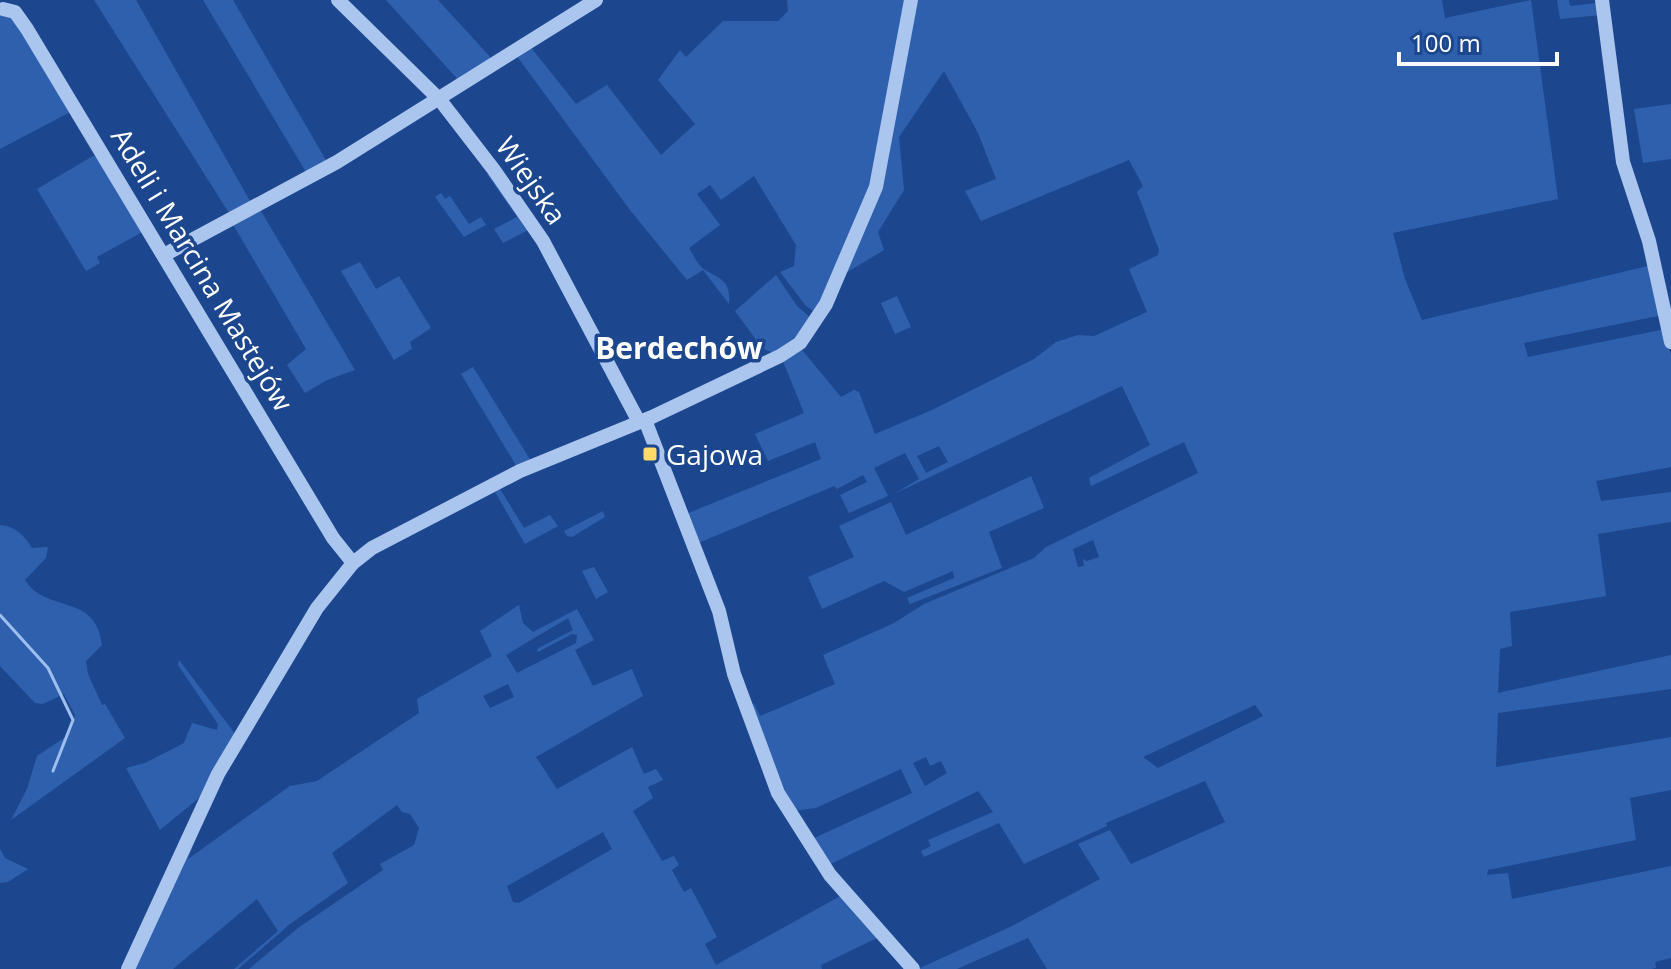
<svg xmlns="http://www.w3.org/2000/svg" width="1671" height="969" font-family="'Open Sans',sans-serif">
<rect width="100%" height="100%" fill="#1c478f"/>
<g fill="#2f60ad" fill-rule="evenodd">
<path d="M94,0h42l114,201 -19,15z"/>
<path d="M203,0h30l94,162 -21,10z"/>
<path d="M386,0h52l55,60 -32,23z"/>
<path d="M787,0h118l-36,193 -54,119 -9,-6 -26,-34 14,-6 2,-21 -42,-69 -33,24 -11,-15 -13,9 23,31 -31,23c4,6 9,18 16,22 16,9 26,11 24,34l-26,-34 -16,10 -57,-70 -114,-155 13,-10 47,59 31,-19 54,70 34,-31 -37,-44 22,-30 6,7 37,-36h55l10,-10z"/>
<path d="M916,0h526l3,18 86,-18 27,199 -165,34 12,46 17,41 230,-55 11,50 -139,28 4,14 137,-28 6,27v111l-75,14 5,20 70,-9v30l-73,12 8,62 -96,16 2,34 -12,3 -2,44 173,-38v34l-173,24 -2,54 175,-30v53l-41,8 6,42 -148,30 -1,5 21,-2 4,26 159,-33v92l-16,4 1,6 -5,1h-604l-19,-31 -71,31h-39l94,-43 88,-47 -22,-35 32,-14 21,34 94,-42 -20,-41 -99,42 1,3 -83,38 -25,-41 -75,34 -3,-6 10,-5 -3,-6 65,-28 -15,-21 -149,74 -17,-26 100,-46 -11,-24 -85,39 -23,3 -41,-104 2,-4 6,13 75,-32 -12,-29 71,-32 30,-19 110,-46 12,-11 152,-74 -14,-31 -93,44 -2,-8 61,-33 -28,-59 -228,108 25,-15 -14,-26 -31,15 14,28 -39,17 -9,-18 27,-13 -4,-7 -26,14 -3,-3 -133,56 -4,-2 -11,-26 135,-55 -6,-17 -47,19 -13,-27 49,-21 -22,-54 20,-9 39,47 13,-7 5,2 16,42 57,-24 102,-51 22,-17 22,-7 16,1 53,-24 -18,-43 29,-14 1,-5 -22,-58 6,-6 -14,-26 -148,61 -16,-30 31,-12 -18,-46 -34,-62 -45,66 5,53 -26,42 6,18 -38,23 25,-58zM939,446l9,16 -22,11 -9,-17zM1093,540l6,17 -12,4 -4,-2 1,7 -6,1 -5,-18zM1255,705l8,11 -105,52 -15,-11zM926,757l4,9 11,-5 6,12 -22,13 -12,-23z"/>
<path d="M1557,0h12l1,6 26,-3 5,12 -41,4z"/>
<path d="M0,14l13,2 61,94 -74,39z"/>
<path d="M1671,104v55l-28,4 -9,-54z"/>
<path d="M93,156h6l47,74 -49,27 3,6 -14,8 -49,-82z"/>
<path d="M492,171l40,57 -29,15 -9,-14 23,-12 -30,-43z"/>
<path d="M441,193l4,6 5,-3 19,28 12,-7 5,8 -22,12 -29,-40z"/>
<path d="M258,206l97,164 -28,10 -22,13 -18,-28 19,-16 -75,-128z"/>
<path d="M360,262l16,27 23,-13 32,52 -21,14 2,7 -18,11 -53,-89z"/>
<path d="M776,275l21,31 15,13 -10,14 -29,20 -11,-5 -27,-37z"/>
<path d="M897,296l14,31 -16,7 -14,-31z"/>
<path d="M473,367l58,94 -14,6 -56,-93z"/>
<path d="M1031,476l13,32 -55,24 13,36 -92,36 -3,-6 47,-20 -1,-7 -49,21 -20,-11 -62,28 -14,-32 46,-20 -15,-31 52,-24 15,33z"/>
<path d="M500,489l24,39 26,-13 8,11 -33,18 -30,-52z"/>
<path d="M603,511l2,6 -33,20 -5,-1 -3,-5z"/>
<path d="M0,525c15,1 24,10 32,23l16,-1 -2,11 -21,22c21,34 71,12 77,65l-16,16 2,13 14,31 3,-1 20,34 -114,82 16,-31 10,-33 30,-20 8,-21 -11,-21 -21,10 -8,-1 -35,-37z"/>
<path d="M594,567l14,25 -12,7 -14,-28z"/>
<path d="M519,605l4,18 10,9 44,-23 17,31 -19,10 18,36 39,-17 11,27 -107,61 21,32 75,-42 12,27 12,-5 7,11 -15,7 5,11 -20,13 29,50 12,-5 5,9 -7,5 12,22 7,-4 26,49 -12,7 11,21 126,-70 35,43 -56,27 1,4h-573l49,-41 85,-58 -3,-6 34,-19 5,-17 -9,-14 -8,-2 -5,-7 -65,48 16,30 -58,41 -52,45h-4l44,-38 -21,-32 -84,70h-40l71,-152 -16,42 102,-73 27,-5 102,-68 -2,-14 75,-43 -12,-25zM568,618l5,12 -36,19 1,3 34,-18 5,1 -1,8 -59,30 -11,-18zM508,684l6,13 -24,11 -7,-12zM603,832l9,17 -93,54 -6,-1 -6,-16z"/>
<path d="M179,660l57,75 -37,63 -39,32 -34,-62 19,-5 39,-20 8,-20 25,7 1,-6 -40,-59z"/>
<path d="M0,849l5,9 23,11 -20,13 -8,1z"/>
</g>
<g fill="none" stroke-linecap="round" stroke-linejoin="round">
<path stroke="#9dbff0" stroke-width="3" d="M0,615l48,53 25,52 -20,51"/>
<g stroke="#aac5ee" stroke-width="14">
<path d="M338,0l102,100 54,70 49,71 96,181"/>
<path d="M1602,0l21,162 26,79 22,101"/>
<path d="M3,9l12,3 12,17 306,509 20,25"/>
<path d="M164,255l173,-93 259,-162"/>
<path d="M645,420l74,191 15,63 44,119 52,82 83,94"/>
<path d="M128,969l90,-195 99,-166 36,-45 19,-15 148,-77 132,-54 128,-61 20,-13 26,-39 50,-117 35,-187"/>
</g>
</g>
<rect fill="#fedb68" stroke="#1c478f" stroke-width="3" x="642" y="446" width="16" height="16" rx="4"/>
<g text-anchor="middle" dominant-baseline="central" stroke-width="7" stroke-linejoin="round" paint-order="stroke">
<g font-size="28" fill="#fff" stroke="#1c478f">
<text transform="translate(532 180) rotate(55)">Wiejska</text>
<text transform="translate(203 269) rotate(59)">Adeli i Marcina Mastejów</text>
</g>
<g font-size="28" fill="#fff" stroke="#1c478f" text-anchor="start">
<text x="666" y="454">Gajowa</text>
</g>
<g font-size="30" font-weight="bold" fill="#fff" stroke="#1c478f">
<text x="679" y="347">Berdechów</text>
</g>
</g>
<path d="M1399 52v12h158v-12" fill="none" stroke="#ffffff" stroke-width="4"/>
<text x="1411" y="52" font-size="24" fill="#ffffff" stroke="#1c478f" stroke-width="6" paint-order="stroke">100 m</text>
</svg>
